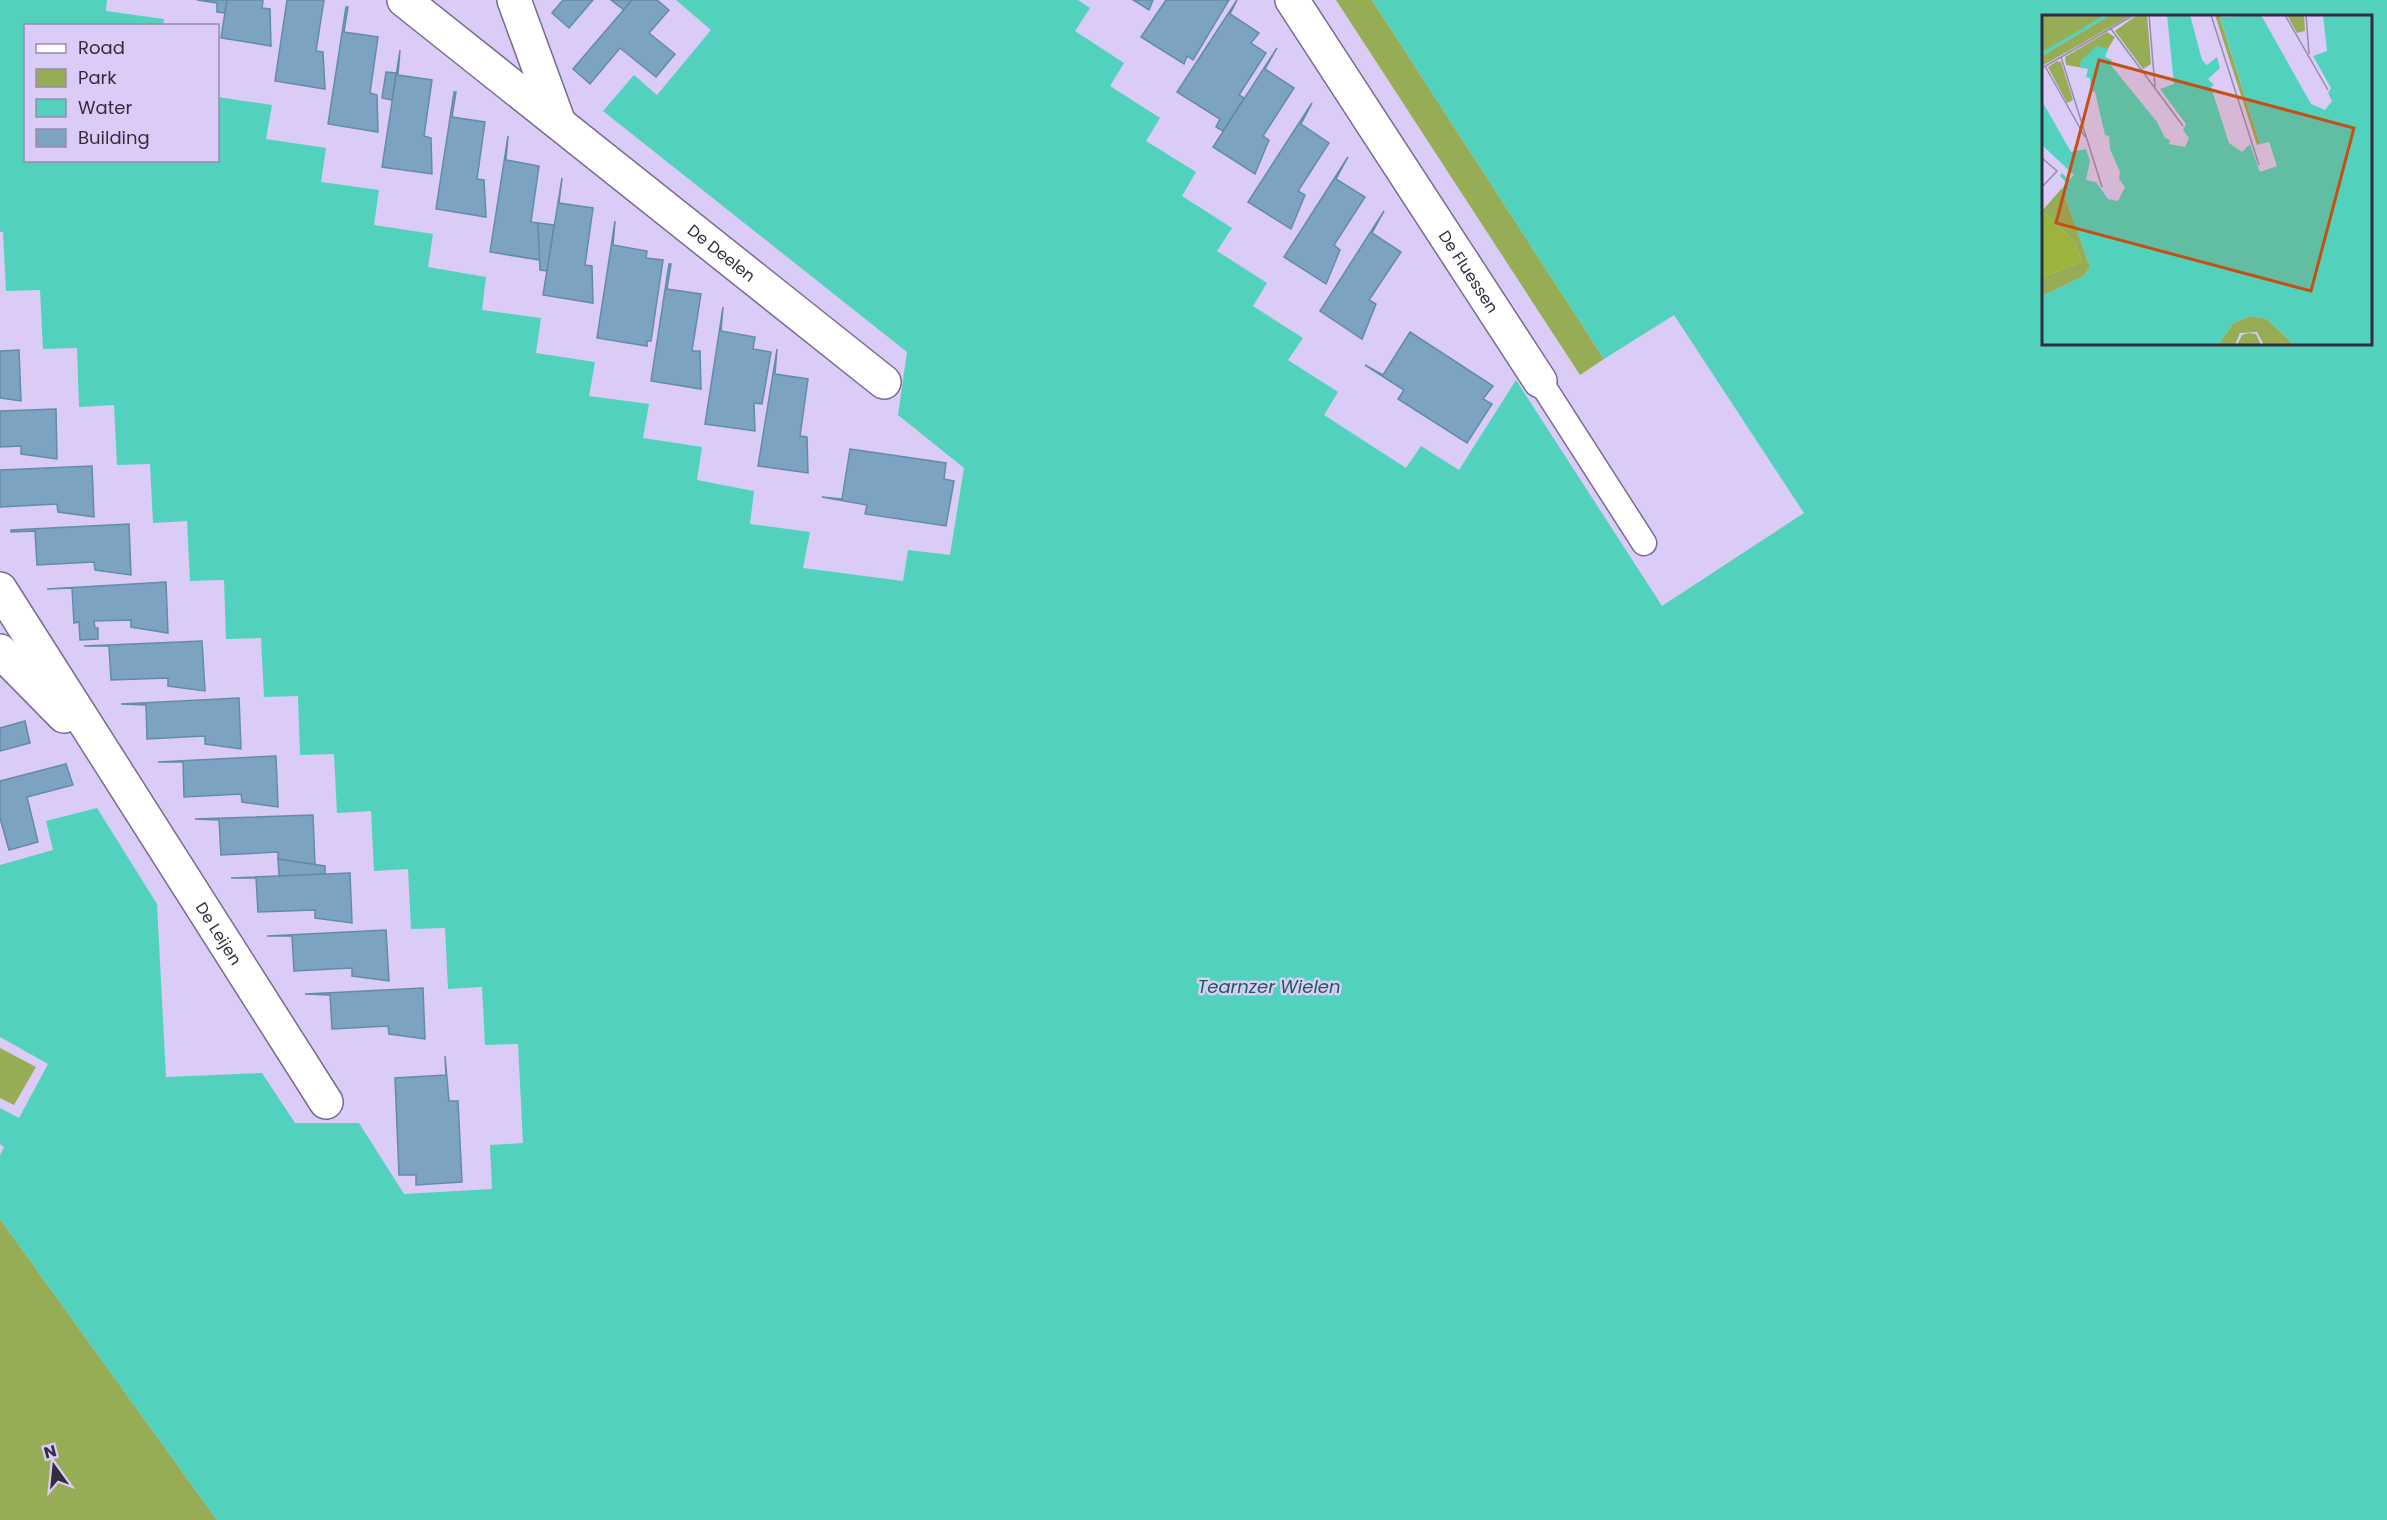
<svg xmlns="http://www.w3.org/2000/svg" width="2387" height="1520" font-family="Poppins,sans-serif">
<rect width="100%" height="100%" fill="#dacbf7"/>
<g fill="#97ad55">
<path d="M1336,0h36l232,359 -24,16z"/>
<path d="M0,1048l36,19 -22,38 -14,-7z"/>
<path d="M0,1219l217,301h-217z"/>
</g>
<path fill="#52d2bd" fill-rule="evenodd" d="M0,0h107l-1,11 58,8 -1,7h-137v134h192v-63l54,8 -6,34 60,9 -5,34 58,8 -5,35 59,9 -5,33 58,10 -4,33 59,8 -5,35 59,9 -6,34 60,8 -6,34 59,9 -5,33 57,11 -4,33 60,8 -7,36 100,13 5,-31 42,5 14,-87 -66,-53 9,-63 -304,-241 31,-36 23,20 54,-65 -35,-30h402l12,8 -15,23 49,32 -14,23 50,32 -14,23 50,31 -14,24 50,32 -15,23 50,32 -14,23 50,32 -15,22 50,32 -14,23 82,53 15,-22 38,24 57,-90 146,226 142,-93 -130,-198 -70,44 -232,-359h1015v1520h-2170l-217,-301v-64l4,-8 -4,-3v-36l19,10 29,-54 -48,-27v-172l53,-15 -7,-29 51,-13 60,96 9,173 96,-4 33,50h64l45,71 88,-5 -2,-44 33,-2 -5,-99 -33,1 -3,-58 -34,2 -3,-61 -34,1 -3,-60 -34,2 -3,-60 -34,2 -3,-59 -34,1 -2,-59 -34,1 -3,-59 -35,1 -2,-59 -34,1 -3,-60 -34,2 -3,-59 -33,1 -3,-60 -35,2 -2,-59 -34,1 -3,-59 -34,1 -3,-59h-3zM2044,16h326v328h-326z"/>
<g fill="#7ca3c1" stroke="#648ba8" stroke-width="1.5">
<path d="M197,0h30l-2,13 -8,-1v-9z"/>
<path d="M227,0h36l-1,8 8,1 1,37 -50,-8z"/>
<path d="M287,0h37l-8,51 7,1 2,37 -50,-8z"/>
<path d="M563,0h30l-24,28 -17,-15z"/>
<path d="M611,0h21l-8,10z"/>
<path d="M632,0h25l12,10 -20,23 26,21 -19,23 -36,-29 -30,36 -17,-15z"/>
<path d="M1133,0h20l-4,10z"/>
<path d="M1166,0h63l-36,60 -6,-4 -3,8 -43,-27z"/>
<path d="M1237,0l-7,14 29,19 -8,10 15,10 -27,42 5,3 -21,33 -7,-4 4,-8 -43,-27z"/>
<path d="M346,7h2l-4,25 34,5 -8,56 7,2 1,37 -50,-8z"/>
<path d="M1277,48l-12,21 29,19 -31,48 6,4 -14,34 -42,-27z"/>
<path d="M400,50l-2,25 34,5 -8,56 7,2 1,36 -50,-7z"/>
<path d="M386,72l10,1 -4,27 -10,-2z"/>
<path d="M454,92h2l-4,25 33,5 -8,57 7,1 2,37 -50,-8z"/>
<path d="M1312,103l-11,21 28,19 -31,48 7,4 -14,34 -43,-27z"/>
<path d="M508,136l-2,24 33,6 -8,56 7,1 2,37 -50,-8z"/>
<path d="M1348,157l-12,22 29,18 -31,48 6,5 -14,34 -42,-27z"/>
<path d="M562,178l-3,25 34,5 -8,57 7,1 1,37 -50,-8z"/>
<path d="M1384,211l-12,22 29,19 -32,48 7,4 -14,35 -42,-28z"/>
<path d="M615,221l-2,24 34,6 -1,7 17,2 -12,81h-4v5l-50,-8z"/>
<path d="M538,223l16,2 -7,46 -7,-1z"/>
<path d="M669,264h2l-4,25 34,5 -9,57h8l1,38 -50,-8z"/>
<path d="M723,307l-2,24 34,6 -2,12 18,3 -9,52 -8,-1 1,28 -50,-7z"/>
<path d="M1410,332l83,54 -10,13 9,5 -25,39 -69,-44 6,-9 -39,-25 18,10z"/>
<path d="M777,349l-2,25 33,5 -8,57 7,1 1,36 -50,-7z"/>
<path d="M19,350l2,51 -21,-3v-47z"/>
<path d="M56,409l1,50 -36,-5v-8l-21,1v-36z"/>
<path d="M850,449l96,14 -2,16 10,2 -8,45 -81,-12 2,-9 -45,-8 20,2z"/>
<path d="M92,466l2,51 -36,-5 -1,-8 -57,3v-37z"/>
<path d="M129,524l2,51 -36,-5 -1,-8 -57,3 -2,-34 -24,1v-2z"/>
<path d="M166,582l2,51 -37,-6v-7l-37,1 1,7h3v11l-18,1 -1,-18 -5,1 -2,-35 -25,1z"/>
<path d="M202,641l3,50 -37,-5v-8l-57,2 -2,-34h-25z"/>
<path d="M239,698l2,51 -36,-5v-8l-58,3 -1,-34 -25,-1z"/>
<path d="M25,721l5,22 -30,8v-23z"/>
<path d="M276,756l2,51 -36,-5 -1,-8 -57,3 -1,-35h-25z"/>
<path d="M66,764l7,21 -46,12 11,45 -29,8 -9,-32v-37z"/>
<path d="M313,815l2,50 -37,-6v-7l-57,3 -2,-35 -24,-1z"/>
<path d="M278,859l47,7v8l-46,2z"/>
<path d="M350,873l2,50 -37,-5v-8l-57,2 -2,-34h-25z"/>
<path d="M386,930l3,51 -37,-5v-8l-58,3 -2,-35h-25z"/>
<path d="M423,988l2,51 -36,-5 -1,-8 -56,3 -2,-34 -25,-1z"/>
<path d="M445,1056l4,45h9l4,81 -46,3v-10h-17l-4,-97 51,-3z"/>
</g>
<g fill="none" stroke-linecap="round" stroke-linejoin="round">
<defs>
<path id="pedestrian" d="M1540,381l104,162"/>
<g id="minor">
<path id="s1" d="M404,0l480,382"/>
<path d="M514,0l45,123"/>
<path id="s2" d="M1292,0l248,381"/>
<path id="s3" d="M0,589l326,513"/>
<path d="M0,651l64,65"/>
</g>
</defs>
<use href="#pedestrian" stroke="#786b91" stroke-width="27"/>
<use href="#minor" stroke="#786b91" stroke-width="36"/>
<use href="#pedestrian" stroke="#fff" stroke-width="24"/>
<use href="#minor" stroke="#fff" stroke-width="33"/>
</g>
<g text-anchor="middle" dominant-baseline="central" stroke-width="5" stroke-linejoin="round" paint-order="stroke">
<g font-size="16" fill="#332d3e" stroke="#dacbf7">
<text stroke="none"><textPath href="#s1" startOffset="406">De Deelen</textPath></text>
<text stroke="none"><textPath href="#s2" startOffset="324">De Fluessen</textPath></text>
<text stroke="none"><textPath href="#s3" startOffset="408">De Leijen</textPath></text>
</g>
<g font-size="18" font-style="italic" fill="#175e54" stroke="#dacbf7">
<text x="1269" y="986">Tearnzer Wielen</text>
</g>
</g>
<g transform="translate(2042 15)">
<rect width="330" height="330" fill="#dacbf7"/>
<path d="M63,0l-58,35 -5,2v-36zM68,0h22l-90,51v-10zM95,0h10l4,49 -8,5 -28,-38zM173,0h7l-2,3 40,126 -3,1zM245,0h17l1,16 -8,2zM65,17l8,5 -9,15 -23,16 -17,-3 -1,-8zM15,46l4,1 12,38 -6,3 -19,-36zM20,173l28,79 -6,9 -42,20v-19l40,-15 -8,-21 -32,-30zM208,301l17,3 27,26h-30l-7,-13 -17,1 -5,12h-17l15,-22zM206,318l8,1 5,11h-24l5,-10z" fill="#97ad55"/>
<path d="M0,196l32,30 8,21 -40,15z" fill="#9ab43e"/>
<path d="M63,0h5l-68,41v-4zM125,0h23l12,45 5,5 10,-8 3,11 -12,11 6,6 -3,2 18,56 13,9 8,-8 10,28 17,-6 -8,-24 -9,2 -40,-127 41,-2 50,89 14,6 7,-9 -4,-8 3,-5 -18,-32 14,-5 -4,-36h49v329l-78,1 -27,-26 -17,-3 -17,7 -15,22h-176v-49l42,-20 6,-9 -28,-79 5,-5 -7,-7 2,-3 7,7 5,-5 -32,-30v-44l29,51 15,-3 4,12 -4,19 10,2 12,17 10,2 7,-14 -6,-8 1,-7 -10,-23 -1,-13 -4,-1 -10,-43 -4,-1 -1,-13 -4,-1 2,-8 -8,-2 1,-7 16,-14 11,3 -3,8 7,3 -2,4 47,58 8,16 5,2 -1,4 16,3 4,-9 -6,-8 3,-6 -26,-35 14,-5z" fill="#52d2bd"/>
<path fill="none" stroke="#978cad" stroke-width="1.5" d="M107,0l6,72M169,0l48,150M243,0l43,75M264,0l3,39M69,14l72,97M19,42l41,130M3,51l40,71M0,53l92,-53M0,143l15,13 -15,16"/>
<path fill="#c45016" fill-opacity="0.15" stroke="#c45016" stroke-width="3" d="M57,45l255,68 -43,163 -255,-68z"/>
<rect width="330" height="330" fill="none" stroke="#332d3e" stroke-width="3"/>
</g>
<rect x="24" y="24" width="195" height="138" fill="#dacbf7" stroke="#978cad" stroke-width="1.5"/>
<rect x="36" y="44" width="30" height="9" fill="#ffffff" stroke="#978cad" stroke-width="1.5"/>
<text x="78" y="54" font-size="18" fill="#332d3e">Road</text>
<rect x="36" y="69" width="30" height="18" fill="#97ad55" stroke="#978cad" stroke-width="1.5"/>
<text x="78" y="84" font-size="18" fill="#332d3e">Park</text>
<rect x="36" y="99" width="30" height="18" fill="#52d2bd" stroke="#978cad" stroke-width="1.5"/>
<text x="78" y="114" font-size="18" fill="#332d3e">Water</text>
<rect x="36" y="129" width="30" height="18" fill="#7ca3c1" stroke="#978cad" stroke-width="1.5"/>
<text x="78" y="144" font-size="18" fill="#332d3e">Building</text>
<g transform="translate(54 1466) rotate(345)" stroke="#dacbf7" stroke-width="4.5" paint-order="stroke">
<path d="M0-4.5L10 22L0 15L-10 22Z" fill="#332d3e"/>
<text y="-9" font-size="16" font-weight="bold" text-anchor="middle" fill="#332d3e">N</text>
</g>
</svg>
